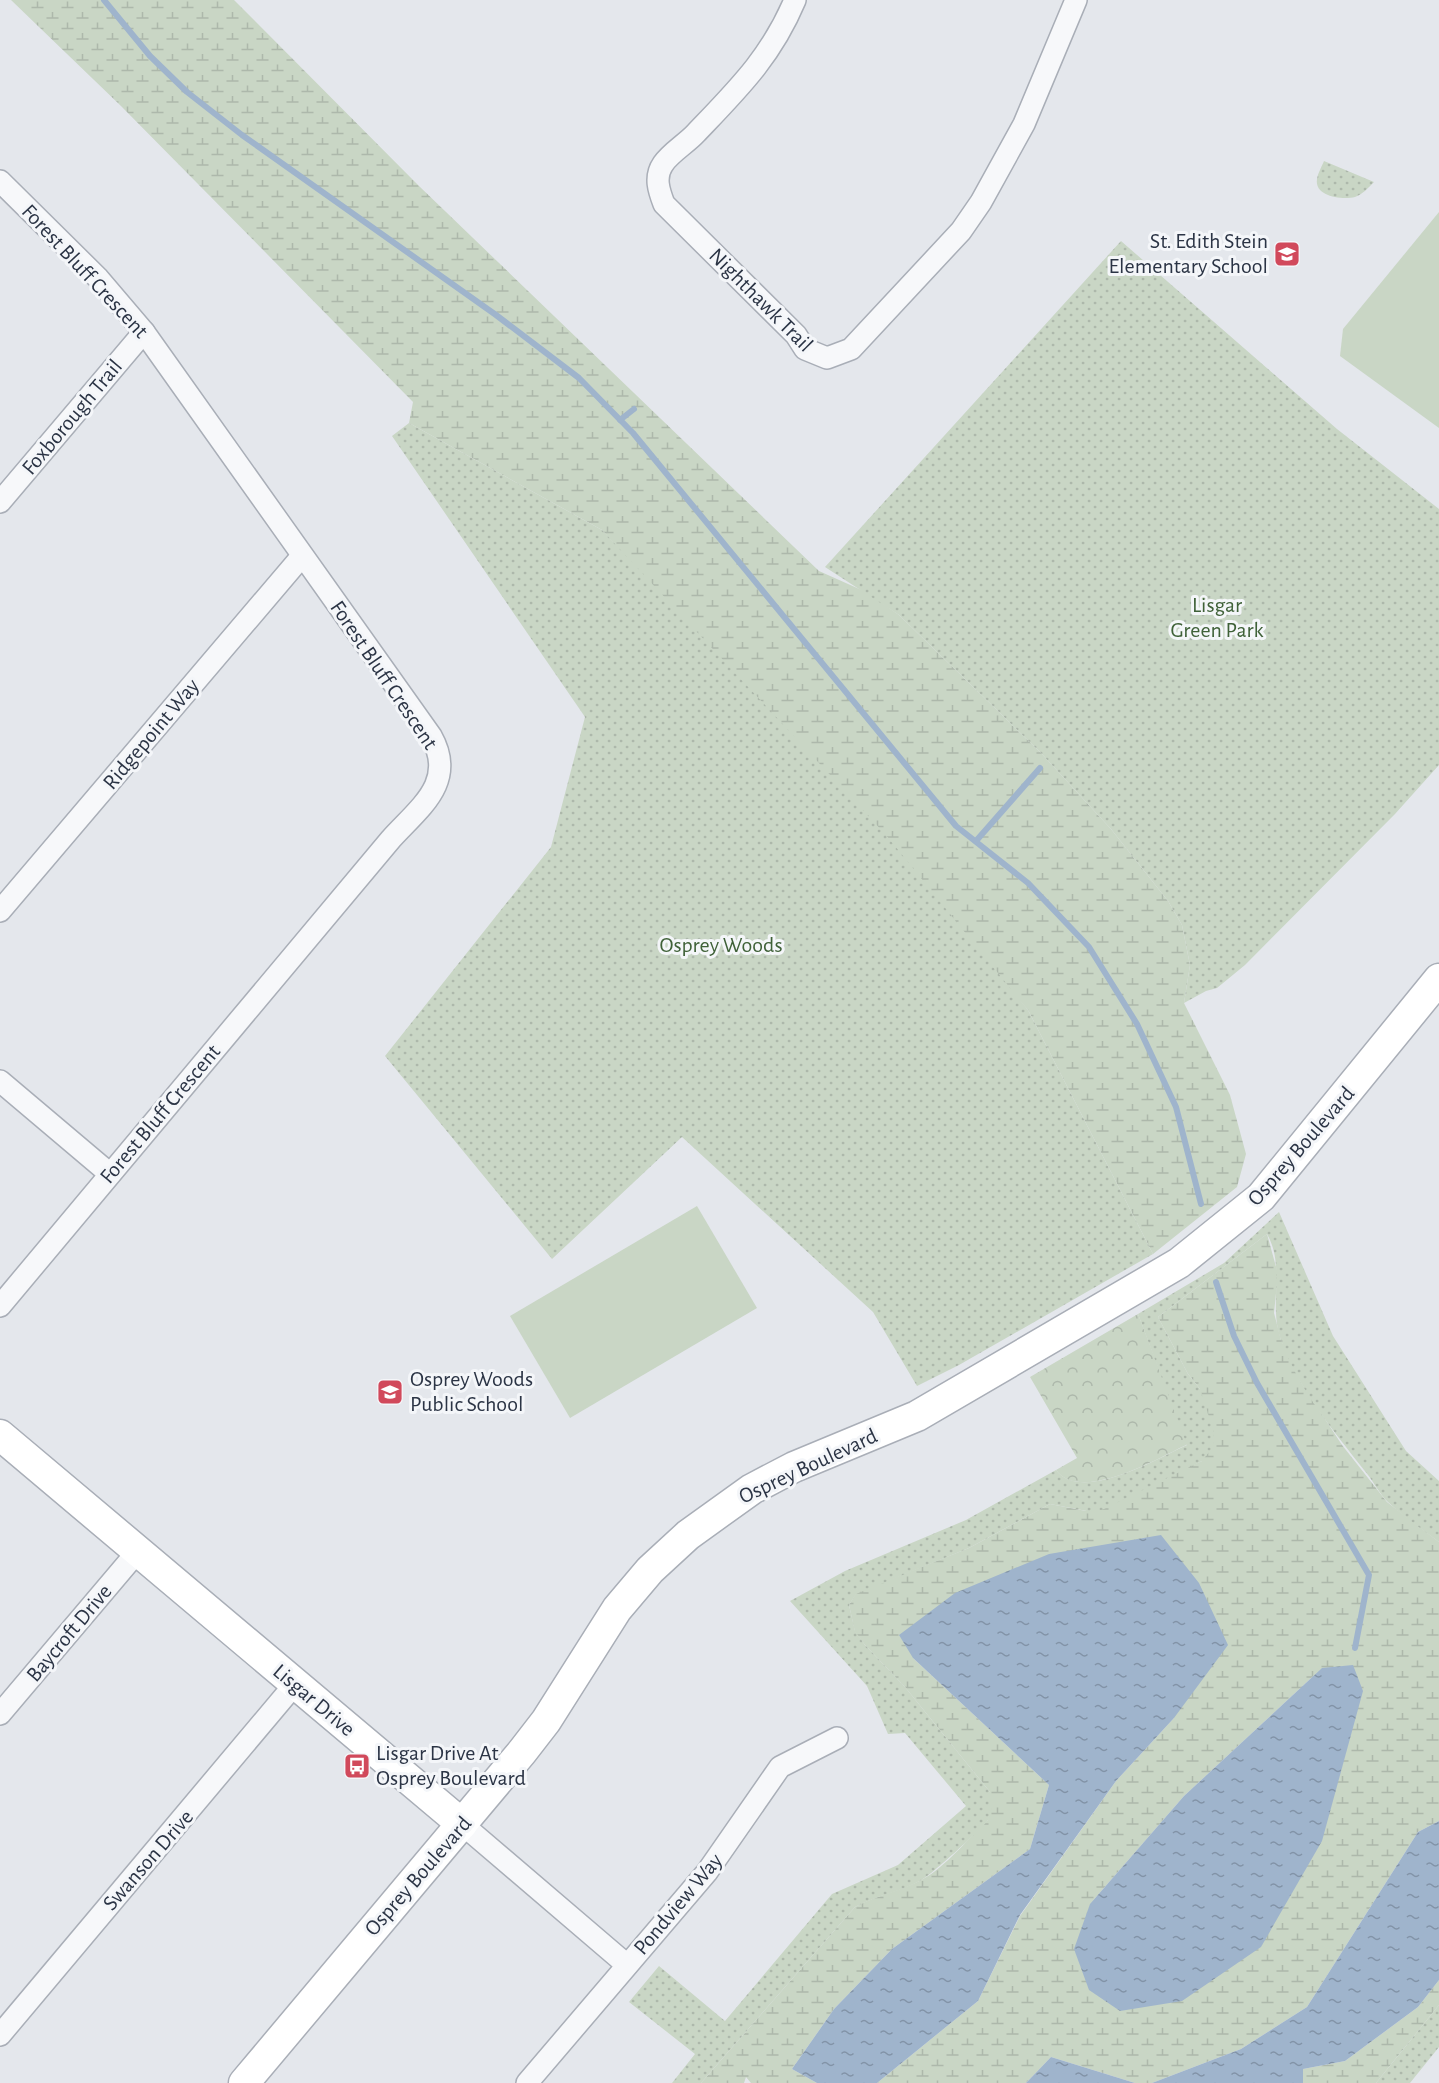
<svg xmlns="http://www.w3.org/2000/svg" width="1439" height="2083" font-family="'Alegreya Sans',sans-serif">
<defs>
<pattern id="forest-crowns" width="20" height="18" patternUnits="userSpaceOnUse" patternTransform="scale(1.5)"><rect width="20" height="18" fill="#c9d6c5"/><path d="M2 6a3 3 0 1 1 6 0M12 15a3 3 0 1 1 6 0" fill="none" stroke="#adb8ab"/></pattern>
<pattern id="wetland-marsh" width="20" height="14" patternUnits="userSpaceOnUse" patternTransform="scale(1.5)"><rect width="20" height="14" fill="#c9d6c5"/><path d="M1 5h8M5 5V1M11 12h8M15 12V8" fill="none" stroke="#adb8ab"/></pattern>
<pattern id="park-dots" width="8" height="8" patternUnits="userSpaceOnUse" patternTransform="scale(1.5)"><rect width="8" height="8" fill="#c9d6c5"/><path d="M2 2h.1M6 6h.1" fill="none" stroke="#adb8ab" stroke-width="1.8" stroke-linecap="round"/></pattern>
<pattern id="water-ripples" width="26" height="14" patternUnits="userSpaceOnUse" patternTransform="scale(1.5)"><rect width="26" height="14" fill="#9fb4cc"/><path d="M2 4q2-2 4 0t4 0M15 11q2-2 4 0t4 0" fill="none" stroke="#8293a7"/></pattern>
</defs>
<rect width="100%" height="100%" fill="#e4e7ec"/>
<g fill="#c9d6c5">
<path d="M1439,212v216l-99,-72 3,-27z"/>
<path d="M697,1206l60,102 -187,110 -60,-102z"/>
</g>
<path fill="url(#forest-crowns)" d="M1138,1314l50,130c-29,14 -108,60 -132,26l21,-12 -47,-81z"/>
<g fill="url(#wetland-marsh)" fill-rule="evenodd">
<path d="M11,0h223l185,186 400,385 47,21 33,23 141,137 71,77 57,72 14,24 8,40 -6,38 46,92 16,59 -9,33 -84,67 -125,-244 -426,-480 -193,-107 4,-21 -292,-296z"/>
<path d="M1267,1234l11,40 -4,39 7,27 21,44 40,61 45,57 52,40v279l-21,11 -111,175 -66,42 -89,34h-17l-84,-26 -25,26h-149l101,-82 42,-85 96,-135 58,-63 -261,-60 136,127 -19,64 -138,100 -58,60 -42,60 25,14h-66l-5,-6 -2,6h-43l154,-176c22,-12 46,-16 68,-28 20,-10 48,-43 65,-59l2,-28 -85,-105 -40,-42 -10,-13 -6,-27 7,-12 113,-45 81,-44 36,7 116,-50 -2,-72 -12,-15 -30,-57zM1322,1668l-232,236 94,-108z"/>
<path d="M1439,1980v25l-63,78h-73v-14l42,-8 73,-54z"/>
</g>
<g fill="url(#park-dots)">
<path d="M1324,161l50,21c-6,6 -11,12 -19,15 -12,3 -41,0 -38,-18 1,-6 5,-13 7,-18z"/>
<path d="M1121,241l216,188 102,80v256l-44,49 -150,151 -28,23 -11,3 -22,12 6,-38 -8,-40 -14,-24 -57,-72 -71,-77 -141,-137 -74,-48z"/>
<path d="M409,423l193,107 284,305 142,175 125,244 -194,111 -42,21 -44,-74 -191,-175 -130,122 -167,-203 166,-209 34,-130 -193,-281z"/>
<path d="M1279,1212l54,124 73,115 33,30v61c-17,-13 -35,-25 -50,-39 -10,-9 -16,-23 -25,-33 -31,-40 -66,-81 -83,-130 -13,-35 5,-73 -14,-106l-109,83 30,57 12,15 14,43 -1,15 -11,14 -98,48 -12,3 -42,-8 -81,44 -113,46 -7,11 6,26 10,14 40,42 85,105c1,9 3,20 -2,28 -4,7 -57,55 -65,59 -22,13 -46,16 -68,28l-154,176h-29l23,-29 -66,-52 30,-36 66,55 107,-127 66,-29 68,-59 -61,-73 -17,1 -21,-48 -77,-85 55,-30 121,-51 90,-50c25,34 102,-12 131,-25l-49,-131 86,-51z"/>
<path d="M1439,2005v42l-29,36h-34z"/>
</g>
<g fill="url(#water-ripples)">
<path d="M1161,1535l38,48 29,62 -54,73 -58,63 -96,134 -42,86 -101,82h-60l-25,-14 42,-60 58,-60 138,-100 19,-64 -136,-127 -14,-23 56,-42 94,-39z"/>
<path d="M1353,1665l10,26 -41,150 -61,106 -79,54 -62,10 -31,-21 -15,-41 16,-45 94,-108 138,-128z"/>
<path d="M1439,1821v159l-21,27 -73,54 -42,8v14h-151l89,-34 66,-42 111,-175z"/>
<path d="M1051,2057l84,26h-109z"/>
</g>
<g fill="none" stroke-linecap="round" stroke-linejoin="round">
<g stroke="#9fb4cc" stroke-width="6">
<path d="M104,0l46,56 37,36 55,43 254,180 83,63 54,55 323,393 72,57 61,64 48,77 39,83 25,97"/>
<path d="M620,420l14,-11"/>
<path d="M976,841l64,-73"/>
<path d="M1216,1282l18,54 23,47 112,192 -14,73"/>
</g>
<defs>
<g id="street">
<path d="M795,0c-24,57 -57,89 -99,133 -9,10 -26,20 -33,31 -9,13 -4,27 1,40l132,131 9,14 22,9 24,-9 110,-118 20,-29 43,-78 52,-124"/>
<path d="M0,181l98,97 46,54 287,404c26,46 -11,71 -40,103l-391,467"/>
<path d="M0,502l144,-170"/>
<path d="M0,911l302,-355"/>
<path d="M0,1081l110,93"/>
<path d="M0,1714l138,-163"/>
<path d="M462,1824l165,141"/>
<path d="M0,2035l295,-351"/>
<path d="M527,2083l180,-211 73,-105 57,-29"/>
</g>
<g id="secondary">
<path d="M0,1435l462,389"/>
<path d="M244,2083l278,-331 24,-31 71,-112 33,-39 38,-35 64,-46 42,-22 123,-51 262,-153 82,-66 178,-218"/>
</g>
</defs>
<use href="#street" stroke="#a9aeb7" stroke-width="24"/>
<use href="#secondary" stroke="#a9aeb7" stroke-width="33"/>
<use href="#street" stroke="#f7f8fa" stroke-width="21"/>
<use href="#secondary" stroke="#fff" stroke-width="30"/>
</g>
<defs>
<symbol id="school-square" viewBox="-11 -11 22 22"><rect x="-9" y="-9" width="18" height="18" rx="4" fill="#d1495b" stroke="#f4f6f9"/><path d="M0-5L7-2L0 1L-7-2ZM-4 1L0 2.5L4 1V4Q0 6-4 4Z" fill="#fff"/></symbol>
<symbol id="bus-square" viewBox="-11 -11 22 22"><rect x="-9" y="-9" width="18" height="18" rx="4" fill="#d1495b" stroke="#f4f6f9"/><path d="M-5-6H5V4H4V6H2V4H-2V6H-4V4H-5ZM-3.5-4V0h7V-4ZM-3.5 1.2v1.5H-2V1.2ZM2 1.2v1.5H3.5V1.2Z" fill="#fff"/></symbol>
</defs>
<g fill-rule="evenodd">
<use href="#school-square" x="1272" y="239" width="30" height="30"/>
<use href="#school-square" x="375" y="1377" width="30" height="30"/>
<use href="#bus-square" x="342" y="1751" width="30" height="30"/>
</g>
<g text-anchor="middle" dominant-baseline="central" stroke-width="6" stroke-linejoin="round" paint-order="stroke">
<g font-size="22" fill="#2b3445" stroke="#f4f6f9" text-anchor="start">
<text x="1268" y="241" text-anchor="end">St. Edith Stein<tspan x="1268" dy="25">Elementary School</tspan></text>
<text x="410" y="1379">Osprey Woods<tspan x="410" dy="25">Public School</tspan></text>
<text x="376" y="1753">Lisgar Drive At<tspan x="376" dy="25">Osprey Boulevard</tspan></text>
</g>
<g font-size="22" fill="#2b3445" stroke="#f4f6f9">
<text transform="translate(85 271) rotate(47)">Forest Bluff Crescent</text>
<text transform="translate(761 300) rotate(45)">Nighthawk Trail</text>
<text transform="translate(72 417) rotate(-50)">Foxborough Trail</text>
<text transform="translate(384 675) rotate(56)">Forest Bluff Crescent</text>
<text transform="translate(151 734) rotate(-50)">Ridgepoint Way</text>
<text transform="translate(160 1114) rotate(-50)">Forest Bluff Crescent</text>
<text transform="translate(1301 1146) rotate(-49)">Osprey Boulevard</text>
<text transform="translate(808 1466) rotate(-25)">Osprey Boulevard</text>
<text transform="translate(69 1633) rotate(-50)">Baycroft Drive</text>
<text transform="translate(314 1700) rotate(40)">Lisgar Drive</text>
<text transform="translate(148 1860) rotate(-49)">Swanson Drive</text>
<text transform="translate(418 1876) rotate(-49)">Osprey Boulevard</text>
<text transform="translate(678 1904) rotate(-50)">Pondview Way</text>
</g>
<g font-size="22" fill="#3f6138" stroke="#f4f6f9">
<text x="1217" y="605">Lisgar<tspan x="1217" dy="25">Green Park</tspan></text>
<text x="721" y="945">Osprey Woods</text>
</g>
</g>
</svg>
